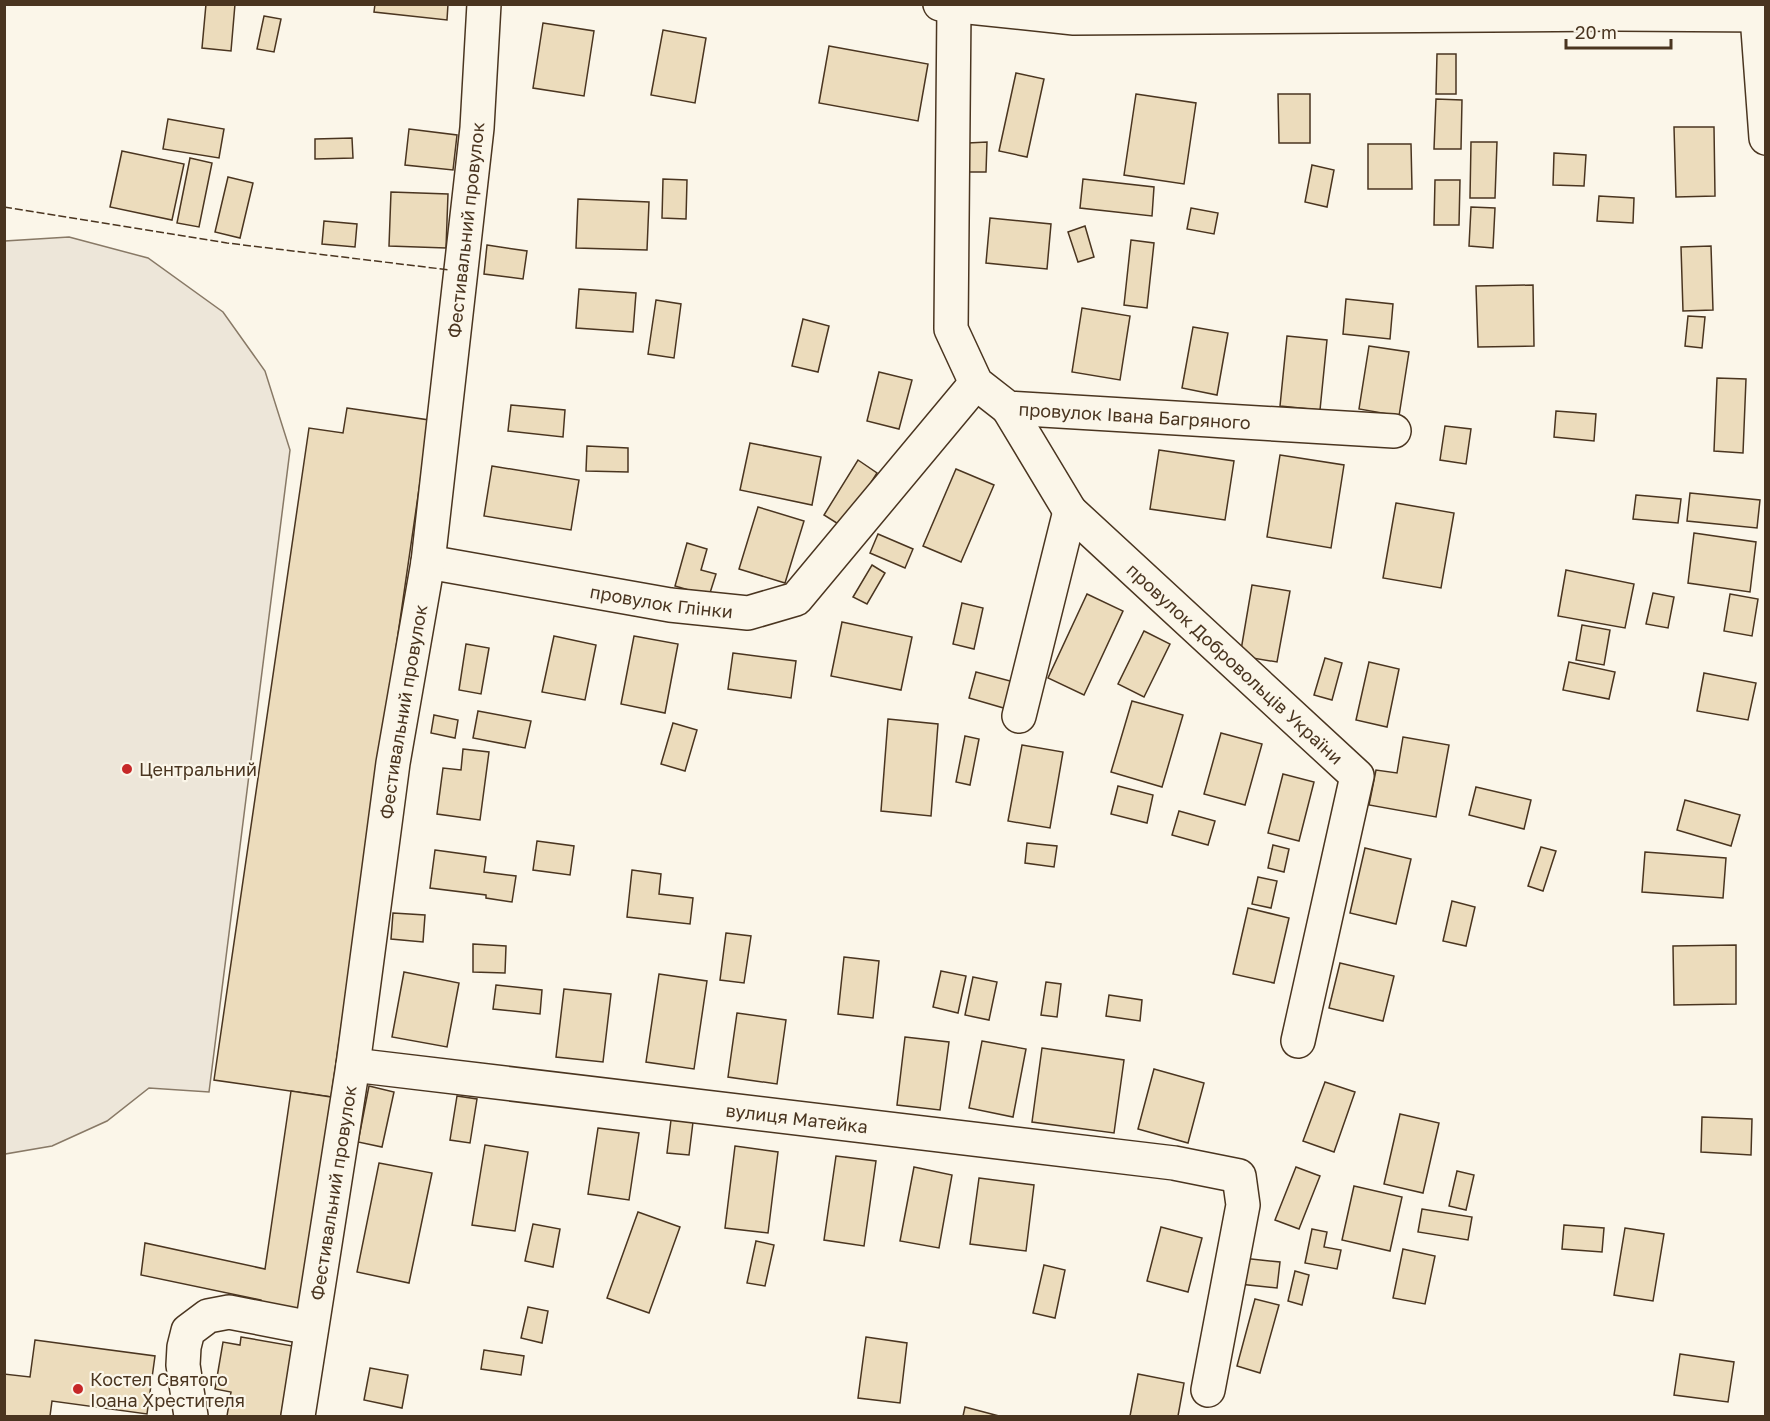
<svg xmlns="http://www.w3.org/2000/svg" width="1770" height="1421" font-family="'Golos Text',sans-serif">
<rect width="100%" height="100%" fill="#fbf6e9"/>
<path fill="#ede6d9" stroke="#887966" stroke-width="1.5" d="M69,237l79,21 75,54 42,59 25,79 -81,642 -60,-4 -42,33 -55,25 -47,8v-913z"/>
<g fill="#ecdcbc" stroke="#4a3520" stroke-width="1.5">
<path d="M206,4h29l-4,47 -29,-3z"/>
<path d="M375,4h73l-1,16 -73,-8z"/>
<path d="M264,16l17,3 -7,33 -17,-3z"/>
<path d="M543,23l51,8 -10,65 -51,-8z"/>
<path d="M663,30l43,8 -11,65 -44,-8z"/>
<path d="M829,46l99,18 -10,57 -99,-18z"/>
<path d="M1437,54h19v40h-20z"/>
<path d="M1016,73l28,6 -17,78 -28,-6z"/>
<path d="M1136,94l60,9 -12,81 -60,-9z"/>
<path d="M1278,94h32v49h-31z"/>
<path d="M1436,99l26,1 -1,49h-27z"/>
<path d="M168,119l56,10 -5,29 -56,-9z"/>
<path d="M1674,127h40l1,69 -39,1z"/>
<path d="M409,129l48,6 -4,35 -48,-5z"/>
<path d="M352,138l1,20 -38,1v-20z"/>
<path d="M987,142l-1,30h-18v-29z"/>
<path d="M1471,142h26l-2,56h-25z"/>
<path d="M1368,144h43l1,45h-44z"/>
<path d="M122,151l62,13 -12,56 -62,-13z"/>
<path d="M1554,153l32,2 -2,31 -31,-1z"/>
<path d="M190,158l22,5 -13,64 -22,-4z"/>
<path d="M1312,165l22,5 -7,37 -22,-5z"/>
<path d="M228,177l25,6 -13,55 -25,-6z"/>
<path d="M663,179l24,1 -1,39 -24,-1z"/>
<path d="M1083,179l71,8 -2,29 -72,-8z"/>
<path d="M1435,180h25l-1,45h-25z"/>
<path d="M391,192l57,2 -2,54 -57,-2z"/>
<path d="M1599,196l35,2 -1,25 -36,-2z"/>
<path d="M578,199l71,3 -2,48 -71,-2z"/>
<path d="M1471,207l24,1 -2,40 -24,-2z"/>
<path d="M1191,208l27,5 -4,21 -27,-5z"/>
<path d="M990,218l61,6 -4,45 -61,-6z"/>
<path d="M324,221l33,3 -2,23 -33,-3z"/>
<path d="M1085,226l9,31 -16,5 -10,-30z"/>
<path d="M1131,240l23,3 -7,65 -23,-3z"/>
<path d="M487,245l40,6 -4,28 -39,-5z"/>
<path d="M1711,246l2,64 -30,1 -2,-64z"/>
<path d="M1533,285l1,61 -56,1 -2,-61z"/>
<path d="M579,289l57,4 -3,39 -57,-4z"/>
<path d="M1346,299l47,5 -3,35 -47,-5z"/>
<path d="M656,300l25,4 -7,54 -26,-4z"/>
<path d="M1082,308l48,8 -10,64 -48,-8z"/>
<path d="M1688,316l17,1 -3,31 -17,-2z"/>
<path d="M803,319l26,7 -11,46 -26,-6z"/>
<path d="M1193,327l35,6 -11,62 -35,-7z"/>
<path d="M1287,336l40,4 -7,70 -40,-4z"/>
<path d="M1369,346l40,6 -10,64 -40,-7z"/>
<path d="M879,372l33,8 -13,49 -32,-8z"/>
<path d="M1717,378l29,1 -3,74 -29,-2z"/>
<path d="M511,405l54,5 -2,27 -55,-6z"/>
<path d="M347,408l82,12 -98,677 -117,-17 95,-652 34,5z"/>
<path d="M1556,411l40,3 -2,27 -40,-4z"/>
<path d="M1445,426l26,3 -5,35 -26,-4z"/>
<path d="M750,443l71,14 -9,48 -72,-15z"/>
<path d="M587,446l41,2v24l-42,-1z"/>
<path d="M1159,450l75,11 -9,59 -75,-11z"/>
<path d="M1280,455l64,10 -13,83 -64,-11z"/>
<path d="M858,460l19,13 -34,54 -19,-12z"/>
<path d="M492,466l87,14 -8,50 -87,-14z"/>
<path d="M956,469l38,16 -33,77 -38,-16z"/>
<path d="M1690,493l70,7 -3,28 -70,-7z"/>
<path d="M1636,495l45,4 -3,24 -45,-4z"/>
<path d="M1396,503l58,10 -13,75 -58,-10z"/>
<path d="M758,507l46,14 -19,62 -46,-14z"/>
<path d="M1694,533l62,9 -6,50 -62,-9z"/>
<path d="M878,534l35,15 -8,19 -35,-15z"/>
<path d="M687,543l20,6 -6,21 15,4 -7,22 -34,-10z"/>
<path d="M872,565l13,8 -18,31 -14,-7z"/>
<path d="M1566,570l68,14 -9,44 -67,-12z"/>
<path d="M1252,585l38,6 -13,71 -37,-6z"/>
<path d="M1653,593l21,4 -6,31 -22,-4z"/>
<path d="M1087,594l36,17 -39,84 -36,-17z"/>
<path d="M1730,594l28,5 -6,37 -28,-5z"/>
<path d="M962,603l21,5 -9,41 -21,-5z"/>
<path d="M842,622l70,15 -11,53 -70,-14z"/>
<path d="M1582,625l28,5 -6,35 -28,-5z"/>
<path d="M1144,631l26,13 -26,53 -26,-13z"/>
<path d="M554,636l42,9 -11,55 -43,-8z"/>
<path d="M634,636l44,8 -13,69 -44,-9z"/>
<path d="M466,644l23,4 -8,46 -22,-4z"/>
<path d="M733,653l63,8 -5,37 -63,-9z"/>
<path d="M1325,658l17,5 -10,37 -18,-5z"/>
<path d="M1369,662l30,7 -12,58 -31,-7z"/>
<path d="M1569,662l46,10 -6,27 -46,-9z"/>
<path d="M976,672l38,10 -7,27 -38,-11z"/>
<path d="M1704,673l52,10 -8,37 -51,-9z"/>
<path d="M1132,701l51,14 -21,72 -51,-15z"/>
<path d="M478,711l53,10 -6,27 -52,-10z"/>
<path d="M434,715l24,5 -3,18 -24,-5z"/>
<path d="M888,719l50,5 -7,92 -50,-5z"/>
<path d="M673,723l24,7 -12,41 -24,-7z"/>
<path d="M1221,733l41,11 -17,61 -41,-11z"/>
<path d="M965,736l14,3 -9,46 -14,-3z"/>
<path d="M1403,737l46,8 -13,72 -67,-12 7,-35 21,3z"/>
<path d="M1022,745l41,7 -13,76 -42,-7z"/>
<path d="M463,749l26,3 -9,68 -43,-6 6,-46 18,2z"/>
<path d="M1283,774l31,8 -15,59 -31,-8z"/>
<path d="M1118,786l35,9 -6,28 -36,-9z"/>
<path d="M1476,787l55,13 -7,29 -55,-14z"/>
<path d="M1685,800l55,15 -9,31 -54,-16z"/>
<path d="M1179,811l36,10 -7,24 -36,-10z"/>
<path d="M537,841l37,5 -4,29 -37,-5z"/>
<path d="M1027,843l30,3 -3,21 -29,-4z"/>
<path d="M1273,845l16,4 -5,23 -16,-4z"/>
<path d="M1541,847l15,4 -13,40 -15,-5z"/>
<path d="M1365,848l46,11 -15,65 -46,-11z"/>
<path d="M435,850l51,7 -2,15 32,4 -4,26 -26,-4v-3l-56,-7z"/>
<path d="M1645,852l81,6 -3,40 -81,-6z"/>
<path d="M632,870l29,4 -2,20 34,4 -3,26 -63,-7z"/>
<path d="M1258,877l19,4 -6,27 -19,-4z"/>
<path d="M1452,901l23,6 -9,39 -23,-5z"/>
<path d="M1248,908l41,10 -15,65 -41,-9z"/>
<path d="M393,913l32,2 -2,27 -32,-3z"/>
<path d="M726,933l25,3 -7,47 -24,-3z"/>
<path d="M473,944l33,2 -1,27 -32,-1z"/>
<path d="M1736,945v59l-62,1 -1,-59z"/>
<path d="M844,957l35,4 -6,57 -35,-4z"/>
<path d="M1340,963l54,13 -11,45 -54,-13z"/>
<path d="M941,971l25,5 -8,37 -25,-6z"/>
<path d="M404,972l55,11 -12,64 -55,-10z"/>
<path d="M659,974l48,7 -13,88 -48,-7z"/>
<path d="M973,977l24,5 -8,38 -24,-5z"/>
<path d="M1046,982l15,2 -4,33 -16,-2z"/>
<path d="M496,985l46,5 -2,24 -47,-5z"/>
<path d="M564,989l47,5 -8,68 -47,-5z"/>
<path d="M1109,995l33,5 -2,21 -34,-5z"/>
<path d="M737,1013l49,7 -9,64 -49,-7z"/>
<path d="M905,1037l44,5 -9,68 -43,-5z"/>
<path d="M982,1041l44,8 -13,68 -44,-9z"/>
<path d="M1042,1048l82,12 -10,73 -82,-11z"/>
<path d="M1154,1069l50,14 -16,60 -50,-14z"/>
<path d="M1325,1082l30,10 -21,60 -31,-11z"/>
<path d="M369,1086l25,6 -12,55 -24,-5z"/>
<path d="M291,1091l40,6 -32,216 -39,-6 1,-7 -120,-25 4,-32 120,26z"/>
<path d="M457,1096l20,3 -7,44 -20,-3z"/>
<path d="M1400,1114l39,9 -16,70 -39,-9z"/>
<path d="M1702,1117l50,2 -1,36 -50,-3z"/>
<path d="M671,1120l22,2 -4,33 -22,-2z"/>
<path d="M598,1128l41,5 -10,67 -41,-6z"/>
<path d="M485,1145l43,7 -13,79 -43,-6z"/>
<path d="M735,1146l43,6 -10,81 -43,-5z"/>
<path d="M836,1156l40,5 -12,85 -40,-6z"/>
<path d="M379,1163l53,10 -23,110 -52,-11z"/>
<path d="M914,1167l38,8 -13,73 -39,-7z"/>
<path d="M1296,1167l24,9 -21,53 -24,-9z"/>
<path d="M1457,1171l17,4 -8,35 -17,-4z"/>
<path d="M979,1178l55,7 -8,66 -56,-7z"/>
<path d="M1354,1186l48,11 -12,54 -48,-11z"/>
<path d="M1422,1209l50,8 -4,23 -50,-8z"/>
<path d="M638,1212l42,15 -31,86 -42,-15z"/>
<path d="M533,1224l27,5 -7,38 -28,-6z"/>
<path d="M1564,1225l40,3 -2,24 -40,-3z"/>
<path d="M1161,1227l41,11 -14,54 -41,-11z"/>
<path d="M1625,1228l39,6 -11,67 -39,-6z"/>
<path d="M1312,1229l15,3 -3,15 17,3 -4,19 -32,-6z"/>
<path d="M756,1241l18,4 -9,41 -18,-3z"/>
<path d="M1403,1249l32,7 -10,48 -32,-6z"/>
<path d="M1242,1258l38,4 -3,26 -38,-4z"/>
<path d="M1044,1265l21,5 -10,48 -22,-5z"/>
<path d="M1295,1271l14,4 -7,30 -14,-4z"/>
<path d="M1255,1299l24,6 -19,68 -23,-7z"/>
<path d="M528,1307l20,4 -6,32 -21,-5z"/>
<path d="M241,1337l52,9 -12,70h-54l4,-24 -16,-3 8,-47 17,3z"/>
<path d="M866,1337l41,6 -7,60 -42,-5z"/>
<path d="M35,1340l120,16 -8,58 -95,-13 -2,15h-46v-42l26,3z"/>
<path d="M484,1350l40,6 -3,19 -40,-6z"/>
<path d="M1680,1354l54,8 -6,40 -54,-7z"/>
<path d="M370,1368l38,7 -6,33 -38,-8z"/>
<path d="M1138,1374l46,9 -6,33h-48z"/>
<path d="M965,1407l34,9h-36z"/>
</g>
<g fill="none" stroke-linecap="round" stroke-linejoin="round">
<defs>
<g id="minor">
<path d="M940,4l134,14 542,-4 150,1"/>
<path id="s1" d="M954,7l-3,322 25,54 32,25 386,23"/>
<path d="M1757,16l9,122"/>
<path d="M1008,408l62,103"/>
<path id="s2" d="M428,562l242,43 78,8 48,-14 180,-216"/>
<path id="s3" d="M1019,716l51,-205 287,265 -59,265"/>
<path id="s4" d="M353,1065l821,98 65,13 4,29 -35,185"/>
<path d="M191,1416l-8,-51 1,-18 4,-16 20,-15 21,-4 82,16"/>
<path id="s5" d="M298,1416l55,-351 40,-302 35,-201 49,-434 7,-124"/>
</g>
</defs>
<use href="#minor" stroke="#4a3520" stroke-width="36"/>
<use href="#minor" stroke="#fbf6e9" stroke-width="33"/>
<path stroke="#4a3520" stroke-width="1.5" stroke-dasharray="8 3" stroke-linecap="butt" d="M4,207l223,36 223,27"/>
</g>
<g fill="#c62828" stroke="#fbf6e9" stroke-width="2">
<circle cx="127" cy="769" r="6"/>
<circle cx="78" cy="1389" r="6"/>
</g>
<g text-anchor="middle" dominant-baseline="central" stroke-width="4.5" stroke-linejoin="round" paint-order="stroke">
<g font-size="18" fill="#4a3520" stroke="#fbf6e9">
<text stroke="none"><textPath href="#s5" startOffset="1198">Фестивальний провулок</textPath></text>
<text stroke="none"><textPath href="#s1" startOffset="549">провулок Івана Багряного</textPath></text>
<text stroke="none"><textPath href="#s2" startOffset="237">провулок Глінки</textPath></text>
<text stroke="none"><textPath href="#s3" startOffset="436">провулок Добровольців України</textPath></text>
<text stroke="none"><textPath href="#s5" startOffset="712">Фестивальний провулок</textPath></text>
<text stroke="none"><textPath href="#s4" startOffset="447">вулиця Матейка</textPath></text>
<text stroke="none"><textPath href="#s5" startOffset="226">Фестивальний провулок</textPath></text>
</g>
<g font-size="18" fill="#4a3520" stroke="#fbf6e9" text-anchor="start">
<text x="139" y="769">Центральний</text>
<text x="90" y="1379">Костел Святого<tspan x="90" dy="21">Іоана Хрестителя</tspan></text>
</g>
</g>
<rect width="1770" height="1421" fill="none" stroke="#4a3520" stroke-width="12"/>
<path d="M1566 39v9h105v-9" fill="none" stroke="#4a3520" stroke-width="3"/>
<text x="1575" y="39" font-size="18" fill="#4a3520" stroke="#fbf6e9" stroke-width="4.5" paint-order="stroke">20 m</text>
</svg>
